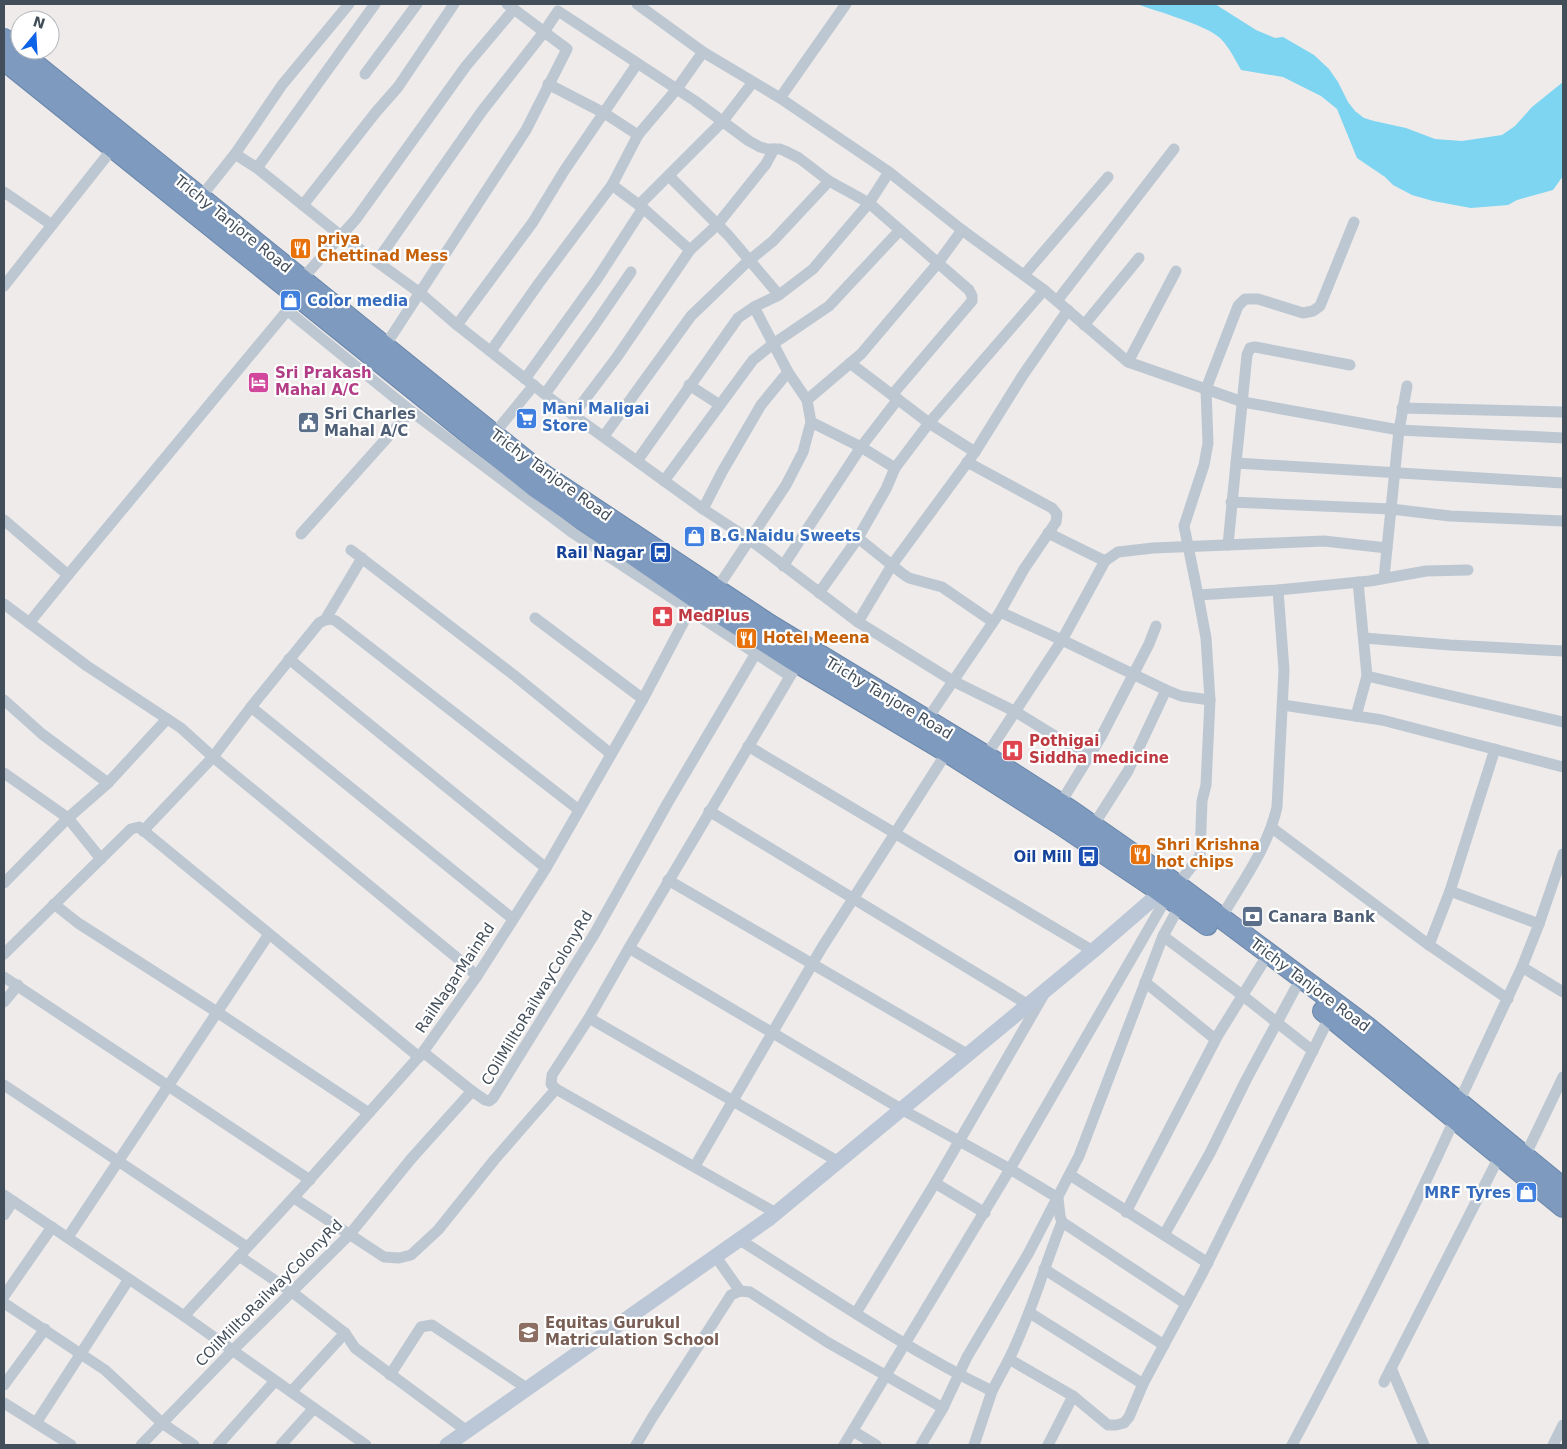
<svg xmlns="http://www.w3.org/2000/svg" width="1567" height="1449" font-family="'DejaVu Sans',sans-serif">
<rect width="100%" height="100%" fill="#eeebea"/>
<path fill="#7dd5f1" d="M1137,4h78l41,26 19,8 8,-1 31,18 15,14 9,13 10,20 7,9 9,7 10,3 32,7 29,11 27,2 40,-6 13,-9 17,-19 31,-25v94l-10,14 -36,10 -9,5 -37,3 -38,-7 -21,-6 -19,-10 -8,-8 -28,-19 -20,-49 -16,-13 -38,-19 -42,-7c-6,-11 -12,-23 -21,-32 -16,-14 -62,-26 -83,-34z"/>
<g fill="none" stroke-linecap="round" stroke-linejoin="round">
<defs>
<g id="highway">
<path d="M4,39l540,436 226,150 216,131 84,54 103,72 193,144 197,162"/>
<path d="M4,60l531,427 162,112 101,64 149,89 113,72 98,66 49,35"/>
<path d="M1323,1011l240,196"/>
</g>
</defs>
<use href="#highway" stroke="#6986aa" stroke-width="22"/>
<g stroke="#bdc7d2" stroke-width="11">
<path d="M637,4l66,48 77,46 109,74 73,58 82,60 84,72 115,40 156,28 164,8"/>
<path d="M365,74l52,-70"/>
<path d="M548,84l56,29 34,22 38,-45 27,-38"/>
<path d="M780,98l66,-94"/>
<path d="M235,154l22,14 83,67 80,58 37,32 94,74 152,110 46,30 109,83 95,59 63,31 73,45"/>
<path d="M257,168l118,-164"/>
<path d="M612,185l26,-50"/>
<path d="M4,192l48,33 61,-77"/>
<path d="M200,198l35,-44 47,-69 67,-81"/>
<path d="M303,205l73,-93 22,-25 56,-83"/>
<path d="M639,205l84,-84 30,-39"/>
<path d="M377,261l105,-150 62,-79 14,-21 137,90 54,40 11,6 7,2h13l5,2 14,7 30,23 40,22 100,87 3,6v5l-80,94"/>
<path d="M1024,275l84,-98"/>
<path d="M302,279l54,-60 110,-153 48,-57"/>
<path d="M4,286l48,-61"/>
<path d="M779,295l34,-26 56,-66 20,-31"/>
<path d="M1057,301l117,-152"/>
<path d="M288,311l123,100 162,122 217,143"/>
<path d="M457,325l76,-103 31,-51 73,-107"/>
<path d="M1084,325l55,-67"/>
<path d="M385,346l141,-216 41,-81 -60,-45"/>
<path d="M491,351l48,-68 73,-98 31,23 47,42"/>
<path d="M1128,362l48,-91"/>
<path d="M850,363l79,60 46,29"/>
<path d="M525,379l72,-100 46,-71"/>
<path d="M689,385l31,20"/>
<path d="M545,394l49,-68 37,-54"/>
<path d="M807,400l54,-46 77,-91 24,-33"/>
<path d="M1402,408l161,4"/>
<path d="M574,414l43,-57 73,-107 27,-25 49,-61 8,-15"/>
<path d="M494,434l40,-49"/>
<path d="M604,436l87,-120 55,-53 27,-22 56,-60"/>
<path d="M637,461l101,-143 16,-11 25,-12 -51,-60 -59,-59"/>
<path d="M1236,463l11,-108 3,-7 5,-1 95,18"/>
<path d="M895,468l-34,-21 37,-48"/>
<path d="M664,481l89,-121 20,-16 56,-38 71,-76"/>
<path d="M1231,502l160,7 59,7 113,5"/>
<path d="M703,509l19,-37 39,-67 27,-33"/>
<path d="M4,520l64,55 -39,48"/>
<path d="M301,534l110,-123"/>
<path d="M1228,545l8,-82 327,20"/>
<path d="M351,550l164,126 96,78"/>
<path d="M1105,561l13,-9 35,-4 171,-7 63,7"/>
<path d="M783,566l78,-119 -50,-25"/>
<path d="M68,575l223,-269"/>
<path d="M1384,578l15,-148 8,-44"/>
<path d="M716,590l70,-105 17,-33 8,-30 -4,-22 -19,-28 -34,-65"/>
<path d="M819,593l39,-55"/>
<path d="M1198,595l-14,-69 20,-61 4,-22 -2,-54 32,-83 7,-7h13l45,14 10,-2 7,-5 34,-84"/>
<path d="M4,604l83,62 94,62 32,29 243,200 21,19"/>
<path d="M1000,612l62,28 104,50 15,6 29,4"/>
<path d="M535,618l108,81"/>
<path d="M325,620l37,-62"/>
<path d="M858,622l34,-57 83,-113 48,-77 45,-65"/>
<path d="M993,622l-51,-35 -33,-9 -6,-4 -45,-36 28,-49 9,-21 34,-45 115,-133"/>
<path d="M1364,638l86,7 113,6"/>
<path d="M289,659l257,209"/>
<path d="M1367,676l196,46"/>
<path d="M4,700l38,34 66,49"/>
<path d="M1283,705l99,15 181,47"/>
<path d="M251,707l68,-84 6,-3 6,-1 5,2 243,189"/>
<path d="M1356,716l11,-40 -9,-94"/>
<path d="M926,721l74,-109 24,-43 32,-47 1,-8 -5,-6 -85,-46"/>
<path d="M748,746l345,205"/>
<path d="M986,756l76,-116 43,-79 -57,-28"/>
<path d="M4,773l64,45 33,41"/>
<path d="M1060,804l41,-67 48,-93 7,-18"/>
<path d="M709,811l318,193"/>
<path d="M1093,826l35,-55 38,-81"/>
<path d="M1272,828l157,117 79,54"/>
<path d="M143,831l70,-74 38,-50 262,212"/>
<path d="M668,880l299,174"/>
<path d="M4,883l64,-65 40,-35 59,-64"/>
<path d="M1177,885l23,-29 2,-55 4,-16 4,-85 -4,-62 -8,-43 80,-5 92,-9 56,-10 42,-1"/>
<path d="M1450,891l89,33"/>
<path d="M54,904l24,19 139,89 152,101"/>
<path d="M1221,918c21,-36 47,-70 56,-111l7,-137 -6,-80"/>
<path d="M1163,936l79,59 71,56"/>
<path d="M1429,945l21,-54 45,-142"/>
<path d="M629,948l272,161 109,60 48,29 2,18 2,6c-18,45 -31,93 -53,137l64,37 -25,49"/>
<path d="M4,954l127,-125 8,-2 280,230"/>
<path d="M1522,967l41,25"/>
<path d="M4,977l306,203"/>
<path d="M1145,982l70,57"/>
<path d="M4,1002l14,-17"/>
<path d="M589,1018l250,144"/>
<path d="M423,1052l49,39"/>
<path d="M4,1085l243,162"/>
<path d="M1459,1102l63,-135 17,-43 24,-70"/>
<path d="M1525,1156l38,-79"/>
<path d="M695,1166l126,-217 126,-197"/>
<path d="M1070,1175l138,88"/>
<path d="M935,1183l50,30"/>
<path d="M4,1195l180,121 182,129"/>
<path d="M294,1198l90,59 15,1 12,-3 27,-25 57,-71 61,-70"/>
<path d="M1126,1212l92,-177 44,-71"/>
<path d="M776,1213l-220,-124 -5,-5 1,-9 37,-57 40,-70 169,-285"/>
<path d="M4,1215l9,-14"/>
<path d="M1062,1222l124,82"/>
<path d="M1164,1235l46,-82 36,-73 49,-91"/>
<path d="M68,1237l201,-303"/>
<path d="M740,1240c83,52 164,108 252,151"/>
<path d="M239,1256l53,36 53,41"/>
<path d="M716,1257l24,34"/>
<path d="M1044,1269l120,76"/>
<path d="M4,1296l48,-69"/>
<path d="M4,1303l101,67 57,53 32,22"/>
<path d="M856,1313l79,-130 108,-187"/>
<path d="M1030,1313l113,71"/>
<path d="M184,1316l119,-129 120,-135 54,-76 69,-108 97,-169 47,-89"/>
<path d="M1391,1368l33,77"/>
<path d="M390,1375l31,-48 11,-2 96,64"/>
<path d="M1384,1382l116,-227"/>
<path d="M4,1385l41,-56"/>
<path d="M291,1392l54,-59 10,15 112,83"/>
<path d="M1073,1396l35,29h8l8,-2 5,-6 14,-33 59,-110 128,-258"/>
<path d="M4,1403l67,42"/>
<path d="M36,1423l93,-144"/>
<path d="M853,1431l23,14"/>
<path d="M141,1445l91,-94 118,-117 61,-75 61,-68 13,9 4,1 4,-3 102,-165 72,-129 89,-151"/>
<path d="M218,1445l57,-64"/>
<path d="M281,1445l33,-37"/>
<path d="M636,1445l16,-27 79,-123 9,-4 10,1 77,50 116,66"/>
<path d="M844,1445l166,-276 157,-272"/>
<path d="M921,1445l22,-37 24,-51 61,-103 51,-98 84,-220 17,-31"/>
<path d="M974,1445l18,-54 17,-32"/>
<path d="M1292,1445c57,-107 113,-216 163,-327"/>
<path d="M1553,1445l10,-20"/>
</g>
<path stroke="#bbc7d6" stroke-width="15" d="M447,1445l323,-227 323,-267 75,-65"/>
<use href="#highway" stroke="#7e9bbf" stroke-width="20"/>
</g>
<defs>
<symbol id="restaurant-square" viewBox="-11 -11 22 22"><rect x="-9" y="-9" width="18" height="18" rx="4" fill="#e8710a" stroke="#fff"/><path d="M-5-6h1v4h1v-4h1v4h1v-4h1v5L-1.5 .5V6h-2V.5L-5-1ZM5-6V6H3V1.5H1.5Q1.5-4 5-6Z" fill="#fff"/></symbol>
<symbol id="shop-square" viewBox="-11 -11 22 22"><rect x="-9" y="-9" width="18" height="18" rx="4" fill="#3f7fe0" stroke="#fff"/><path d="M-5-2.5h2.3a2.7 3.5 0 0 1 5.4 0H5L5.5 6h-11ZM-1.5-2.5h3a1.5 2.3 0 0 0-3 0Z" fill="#fff"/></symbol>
<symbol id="hotel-square" viewBox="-11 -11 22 22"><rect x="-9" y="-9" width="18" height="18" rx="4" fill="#d1479c" stroke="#fff"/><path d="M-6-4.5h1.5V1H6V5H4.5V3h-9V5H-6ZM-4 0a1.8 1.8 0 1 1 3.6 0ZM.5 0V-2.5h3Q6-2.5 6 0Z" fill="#fff"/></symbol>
<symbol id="supermarket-square" viewBox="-11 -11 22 22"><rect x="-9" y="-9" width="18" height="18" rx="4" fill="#3f7fe0" stroke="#fff"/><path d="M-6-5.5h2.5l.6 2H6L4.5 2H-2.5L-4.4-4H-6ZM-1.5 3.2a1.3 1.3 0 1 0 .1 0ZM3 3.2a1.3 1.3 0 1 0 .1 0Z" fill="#fff"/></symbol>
<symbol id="civic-square" viewBox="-11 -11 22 22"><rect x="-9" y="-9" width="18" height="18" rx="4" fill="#5c6f8a" stroke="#fff"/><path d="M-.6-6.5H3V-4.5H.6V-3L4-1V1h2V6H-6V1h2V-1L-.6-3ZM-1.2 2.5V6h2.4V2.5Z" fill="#fff"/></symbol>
<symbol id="bus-square" viewBox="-11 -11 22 22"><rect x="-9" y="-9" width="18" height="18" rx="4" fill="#1a4fb4" stroke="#fff"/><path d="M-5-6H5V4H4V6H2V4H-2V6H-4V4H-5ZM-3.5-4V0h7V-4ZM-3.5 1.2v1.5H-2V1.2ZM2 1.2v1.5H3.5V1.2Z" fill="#fff"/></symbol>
<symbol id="pharmacy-square" viewBox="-11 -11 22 22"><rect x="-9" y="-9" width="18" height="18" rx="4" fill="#e0444e" stroke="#fff"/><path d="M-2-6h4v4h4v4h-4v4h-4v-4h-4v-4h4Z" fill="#fff"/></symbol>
<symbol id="hospital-square" viewBox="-11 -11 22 22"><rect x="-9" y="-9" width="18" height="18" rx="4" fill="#e0444e" stroke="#fff"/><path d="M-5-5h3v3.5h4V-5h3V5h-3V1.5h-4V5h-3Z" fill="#fff"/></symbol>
<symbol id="bank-square" viewBox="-11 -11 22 22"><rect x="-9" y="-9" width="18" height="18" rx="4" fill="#5c6f8a" stroke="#fff"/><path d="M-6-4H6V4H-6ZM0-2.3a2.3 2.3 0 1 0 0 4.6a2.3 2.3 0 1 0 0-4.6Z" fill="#fff"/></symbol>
<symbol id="school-square" viewBox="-11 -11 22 22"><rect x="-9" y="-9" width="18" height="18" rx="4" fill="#8d6e63" stroke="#fff"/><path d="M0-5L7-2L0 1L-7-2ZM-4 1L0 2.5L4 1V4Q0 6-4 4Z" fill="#fff"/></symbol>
</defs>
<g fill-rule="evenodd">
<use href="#restaurant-square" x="288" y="236" width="25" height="25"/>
<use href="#shop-square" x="278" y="288" width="25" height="25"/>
<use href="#hotel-square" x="246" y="370" width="25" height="25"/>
<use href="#supermarket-square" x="514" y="406" width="25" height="25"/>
<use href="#civic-square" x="296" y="410" width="25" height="25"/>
<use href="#shop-square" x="682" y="524" width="25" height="25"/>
<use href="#bus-square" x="648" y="540" width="25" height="25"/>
<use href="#pharmacy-square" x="650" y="604" width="25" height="25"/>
<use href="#restaurant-square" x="734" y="626" width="25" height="25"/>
<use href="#hospital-square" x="1000" y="738" width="25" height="25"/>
<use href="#restaurant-square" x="1128" y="842" width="25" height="25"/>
<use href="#bus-square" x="1076" y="844" width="25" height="25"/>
<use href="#bank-square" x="1240" y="904" width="25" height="25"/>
<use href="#shop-square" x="1514" y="1180" width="25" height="25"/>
<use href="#school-square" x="516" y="1320" width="25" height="25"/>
</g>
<g text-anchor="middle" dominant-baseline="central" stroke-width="4.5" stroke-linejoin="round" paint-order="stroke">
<g font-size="15" fill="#424e59" stroke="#fff">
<text transform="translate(233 224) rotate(39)">Trichy Tanjore Road</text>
<text transform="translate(551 475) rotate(36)">Trichy Tanjore Road</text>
<text transform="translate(889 698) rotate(31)">Trichy Tanjore Road</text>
<text transform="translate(455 978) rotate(-56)">RailNagarMainRd</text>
<text transform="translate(1310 985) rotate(37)">Trichy Tanjore Road</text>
<text transform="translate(537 998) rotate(-59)">COilMilltoRailwayColonyRd</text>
<text transform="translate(269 1293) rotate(-45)">COilMilltoRailwayColonyRd</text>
</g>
<g font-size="15" font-weight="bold" fill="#c56008" stroke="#fff" text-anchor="start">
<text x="317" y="239">priya<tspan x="317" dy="17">Chettinad Mess</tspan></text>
<text x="763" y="638">Hotel Meena</text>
<text x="1156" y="845">Shri Krishna<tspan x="1156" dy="17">hot chips</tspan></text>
</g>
<g font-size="15" font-weight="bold" fill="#366cbe" stroke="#fff" text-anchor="start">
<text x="307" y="301">Color media</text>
<text x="542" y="409">Mani Maligai<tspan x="542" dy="17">Store</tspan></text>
<text x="710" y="536">B.G.Naidu Sweets</text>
<text x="1511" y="1193" text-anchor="end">MRF Tyres</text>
</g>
<g font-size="15" font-weight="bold" fill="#b23c85" stroke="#fff" text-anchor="start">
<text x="275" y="373">Sri Prakash<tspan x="275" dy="17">Mahal A/C</tspan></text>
</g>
<g font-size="15" font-weight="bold" fill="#4e5e75" stroke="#fff" text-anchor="start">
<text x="324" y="414">Sri Charles<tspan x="324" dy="17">Mahal A/C</tspan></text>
<text x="1268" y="917">Canara Bank</text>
</g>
<g font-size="15" font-weight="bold" fill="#164399" stroke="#fff" text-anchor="end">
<text x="644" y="553">Rail Nagar</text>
<text x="1072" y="857">Oil Mill</text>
</g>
<g font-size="15" font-weight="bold" fill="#be3a42" stroke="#fff" text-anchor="start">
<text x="678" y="616">MedPlus</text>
<text x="1029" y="741">Pothigai<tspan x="1029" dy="17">Siddha medicine</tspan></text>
</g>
<g font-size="15" font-weight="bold" fill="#785e54" stroke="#fff" text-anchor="start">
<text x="545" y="1323">Equitas Gurukul<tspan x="545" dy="17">Matriculation School</tspan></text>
</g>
</g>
<rect width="1567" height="1449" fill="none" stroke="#424e59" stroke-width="10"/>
<g transform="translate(35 35) rotate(18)"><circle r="24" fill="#ffffff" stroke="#b3b8bd"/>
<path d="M0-4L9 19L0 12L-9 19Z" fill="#0c63e7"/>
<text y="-8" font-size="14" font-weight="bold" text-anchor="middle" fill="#424e59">N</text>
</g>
</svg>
